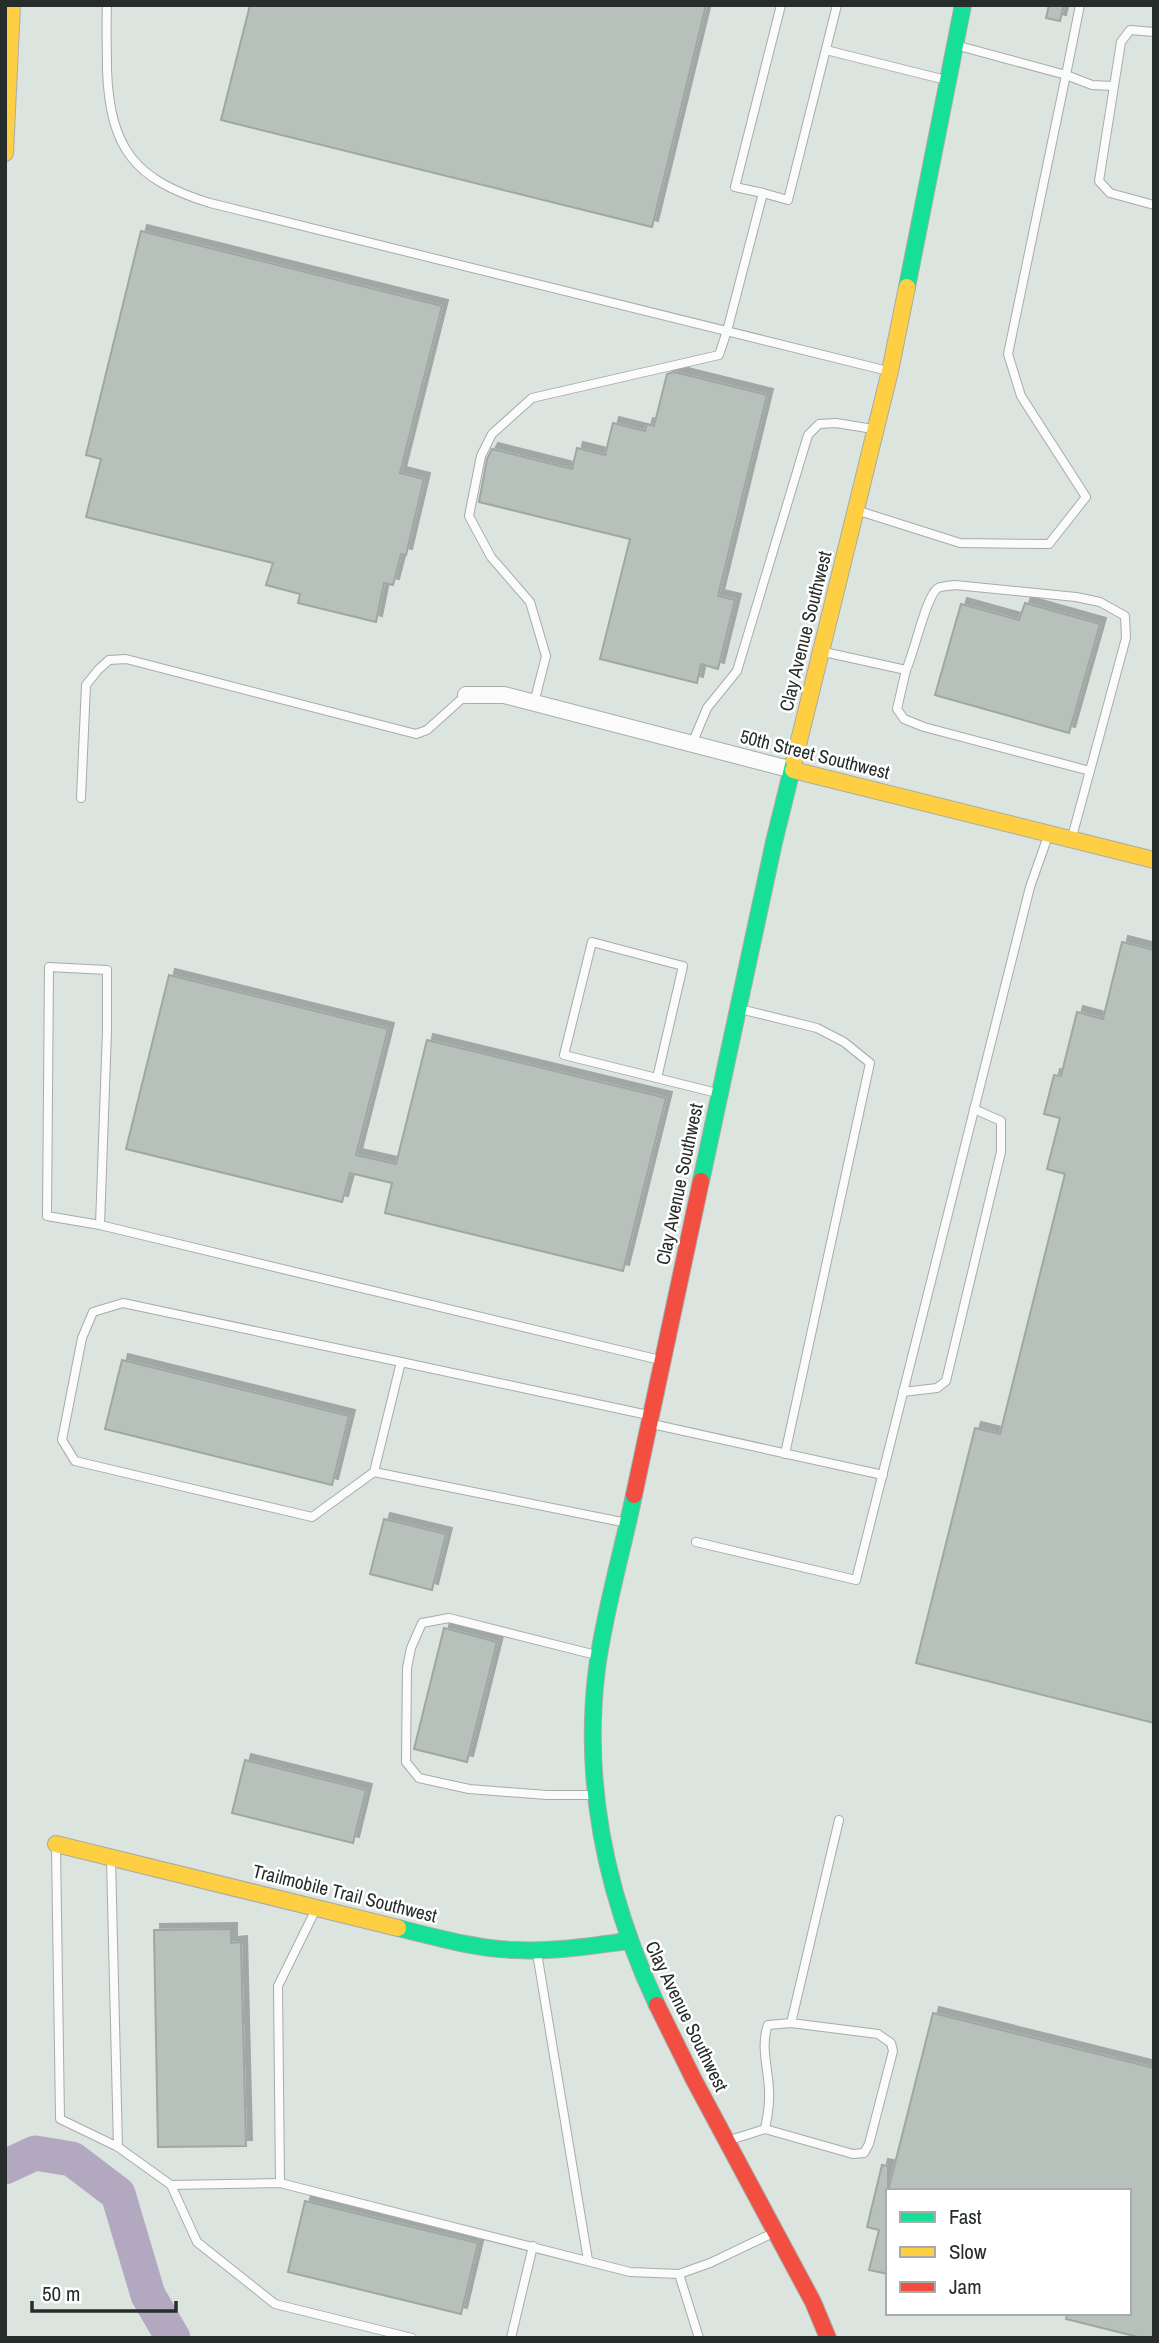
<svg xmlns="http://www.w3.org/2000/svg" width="1159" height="2343" font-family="'Archivo Narrow',sans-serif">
<defs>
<filter id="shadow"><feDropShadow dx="6" dy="-6" stdDeviation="0" flood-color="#0004"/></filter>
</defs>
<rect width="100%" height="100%" fill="#dbe4df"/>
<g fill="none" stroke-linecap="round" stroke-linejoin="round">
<path stroke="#b2a9c1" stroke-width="35" d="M5,2167l30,-14 37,6 46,35 30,101 25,43"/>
</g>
<g fill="#b6c1bb" stroke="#a0a7a3" stroke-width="2" filter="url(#shadow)">
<path d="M250,5h456l-54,222 -431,-107z"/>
<path d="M1049,5h15l-4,16 -14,-3z"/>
<path d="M141,231l301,75 -42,167 24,6 -18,76 -5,-1 -8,31 -9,-2 -8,39 -78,-19 2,-9 -34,-9 7,-22 -187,-46 15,-58 -15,-4z"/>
<path d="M674,372l93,23 -49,201 17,4 -17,69 -17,-5 -4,19 -97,-24 30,-120 -151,-37 8,-43 5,-10 80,20 5,-21 28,7 8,-32 32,8 2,-7 7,2 13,-52z"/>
<path d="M1025,603l75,21 -31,109 -134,-38 26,-91 58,16z"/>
<path d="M1122,942l32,8v773l-238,-60 59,-235 25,6 65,-260 -18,-5 13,-51 -16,-4 10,-39 7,1 16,-64 26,7z"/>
<path d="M169,975l219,54 -32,126 40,9 31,-124 239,58 -43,173 -238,-58 7,-30 -42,-10 -8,29 -216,-53z"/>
<path d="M122,1360l227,56 -17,69 -227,-56z"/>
<path d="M384,1519l62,15 -14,56 -62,-16z"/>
<path d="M444,1628l53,14 -30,120 -53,-13z"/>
<path d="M245,1760l121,30 -13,53 -121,-30z"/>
<path d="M231,1929v14l10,-1 5,204 -88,1 -4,-217z"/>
<path d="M933,2013l221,55v270h-12l-76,-19 1,-6h62v-122h-241z"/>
<path d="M882,2165l6,1v108l-19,-4 10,-40 -12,-3z"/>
<path d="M305,2201l173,42 -17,71 -173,-42z"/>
</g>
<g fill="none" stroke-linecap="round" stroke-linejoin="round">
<defs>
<g id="lane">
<path d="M107,5c-1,22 0,44 0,65 3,79 28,110 103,133l678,168"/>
<path d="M1154,32l-24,-2 -9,12 -22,139 11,12 44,12"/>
<path d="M959,46l107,29 14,-70"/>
<path d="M826,50l120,30"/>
<path d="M763,193l25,7 49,-195"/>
<path d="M859,511l101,32 89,1 37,-47 -65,-101 -13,-42 58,-279 26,10 21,1"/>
<path d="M824,652l82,18c8,-16 20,-75 32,-82 4,-2 12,-2 17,-3l121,12 24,5 25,14 1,22 -54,199"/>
<path d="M906,670l-9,39 7,10 20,8 166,44"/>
<path d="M534,703l12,-47 -16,-54 -39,-45 -22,-41 12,-60 11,-22 40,-36 187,-43 8,-24 36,-138 -28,-6 46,-182"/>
<path d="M692,744l15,-36 30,-37 71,-236 11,-11 17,-1 37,6"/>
<path d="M81,798l5,-113 12,-15 11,-10 17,-1 290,75 11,-4 39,-35"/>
<path d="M740,1009l77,19 27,14 26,21 -85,391"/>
<path d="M657,1078l26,-112 -91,-24 -28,113 153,38"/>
<path d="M100,1225l-53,-9 2,-249 58,3v61l-7,194 560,135"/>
<path d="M903,1392l34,-4 9,-7 55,-229v-31l-27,-12"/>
<path d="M652,1424l231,51"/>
<path d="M374,1472l-62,45 -237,-56 -13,-21 20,-102 11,-26 30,-9 278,59"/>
<path d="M627,1523l-253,-51 27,-110 247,53"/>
<path d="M696,1542l160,38 174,-693 18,-51"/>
<path d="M592,1795h-45l-78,-6 -50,-11 -13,-16 1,-94 4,-20 11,-25 27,-5 147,37"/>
<path d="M56,1847l4,272 58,28 53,38 109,-2 350,89 49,2 31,-11 63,-30"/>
<path d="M111,1859l7,288"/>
<path d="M537,1953l51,307"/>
<path d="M791,2023l48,-203"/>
<path d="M730,2140l35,-11 88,25 11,-1 5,-9 24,-93 -2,-8 -13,-9 -87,-11 -23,2c-9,23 3,51 1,75 0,9 -2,19 -4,29"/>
<path d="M280,2183l-2,-197 37,-75"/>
<path d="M171,2185l26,57 78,62 137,34"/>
<path d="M679,2274l20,64"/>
<path d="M511,2338l22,-92"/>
</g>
<path id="street" d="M466,695h38l289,75"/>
<g id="fast">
<path d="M907,287l56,-282"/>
<path d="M701,1181l73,-339 20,-81"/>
<path d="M634,1495c-12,58 -29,114 -37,173 -15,118 10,230 60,337"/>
<path d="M398,1928c36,9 79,21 117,22 38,2 75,-4 113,-9"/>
</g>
<g id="slow">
<path d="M5,153l7,-148"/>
<path d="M794,761l96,-390 17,-84"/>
<path d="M793,770l361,90"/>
<path d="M56,1844l342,84"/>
</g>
<g id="jam">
<path d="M634,1495l67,-314"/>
<path d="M657,2005l37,75 119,222 15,36"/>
</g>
</defs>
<use href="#lane" stroke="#a6ada9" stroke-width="10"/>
<use href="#street" stroke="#a6ada9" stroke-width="18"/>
<use href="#fast" stroke="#a6ada9" stroke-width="18"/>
<use href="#slow" stroke="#a6ada9" stroke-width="18"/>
<use href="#jam" stroke="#a6ada9" stroke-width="18"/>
<use href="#lane" stroke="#fafbfa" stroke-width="8"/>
<use href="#street" stroke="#fafbfa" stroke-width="16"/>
<use href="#fast" stroke="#16e098" stroke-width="16"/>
<use href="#slow" stroke="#ffcf43" stroke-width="16"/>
<use href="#jam" stroke="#f24e42" stroke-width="16"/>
</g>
<g text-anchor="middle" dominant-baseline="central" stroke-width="5" stroke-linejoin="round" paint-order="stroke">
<g font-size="19" fill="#272d2a" stroke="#fff">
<text transform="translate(805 631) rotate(-76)">Clay Avenue Southwest</text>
<text transform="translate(815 754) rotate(14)">50th Street Southwest</text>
<text transform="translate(679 1184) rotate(-78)">Clay Avenue Southwest</text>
<text transform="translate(345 1893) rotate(14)">Trailmobile Trail Southwest</text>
<text transform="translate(687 2016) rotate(64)">Clay Avenue Southwest</text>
</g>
</g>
<rect width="1159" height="2343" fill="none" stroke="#272d2a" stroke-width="14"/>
<rect x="886" y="2189" width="245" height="126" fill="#ffffff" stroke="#a9abaa" stroke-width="2"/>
<rect x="900" y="2212" width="35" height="10" fill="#16e098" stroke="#a9abaa" stroke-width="2"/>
<text x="949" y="2224" font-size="21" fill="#272d2a">Fast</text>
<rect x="900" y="2247" width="35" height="10" fill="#ffcf43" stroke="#a9abaa" stroke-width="2"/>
<text x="949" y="2259" font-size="21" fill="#272d2a">Slow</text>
<rect x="900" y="2282" width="35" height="10" fill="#f24e42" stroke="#a9abaa" stroke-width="2"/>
<text x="949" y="2294" font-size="21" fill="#272d2a">Jam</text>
<path d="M32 2301v10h144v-10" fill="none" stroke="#272d2a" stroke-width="3.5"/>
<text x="42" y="2301" font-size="21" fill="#272d2a" stroke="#ffffff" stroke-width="5" paint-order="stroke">50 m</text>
</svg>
